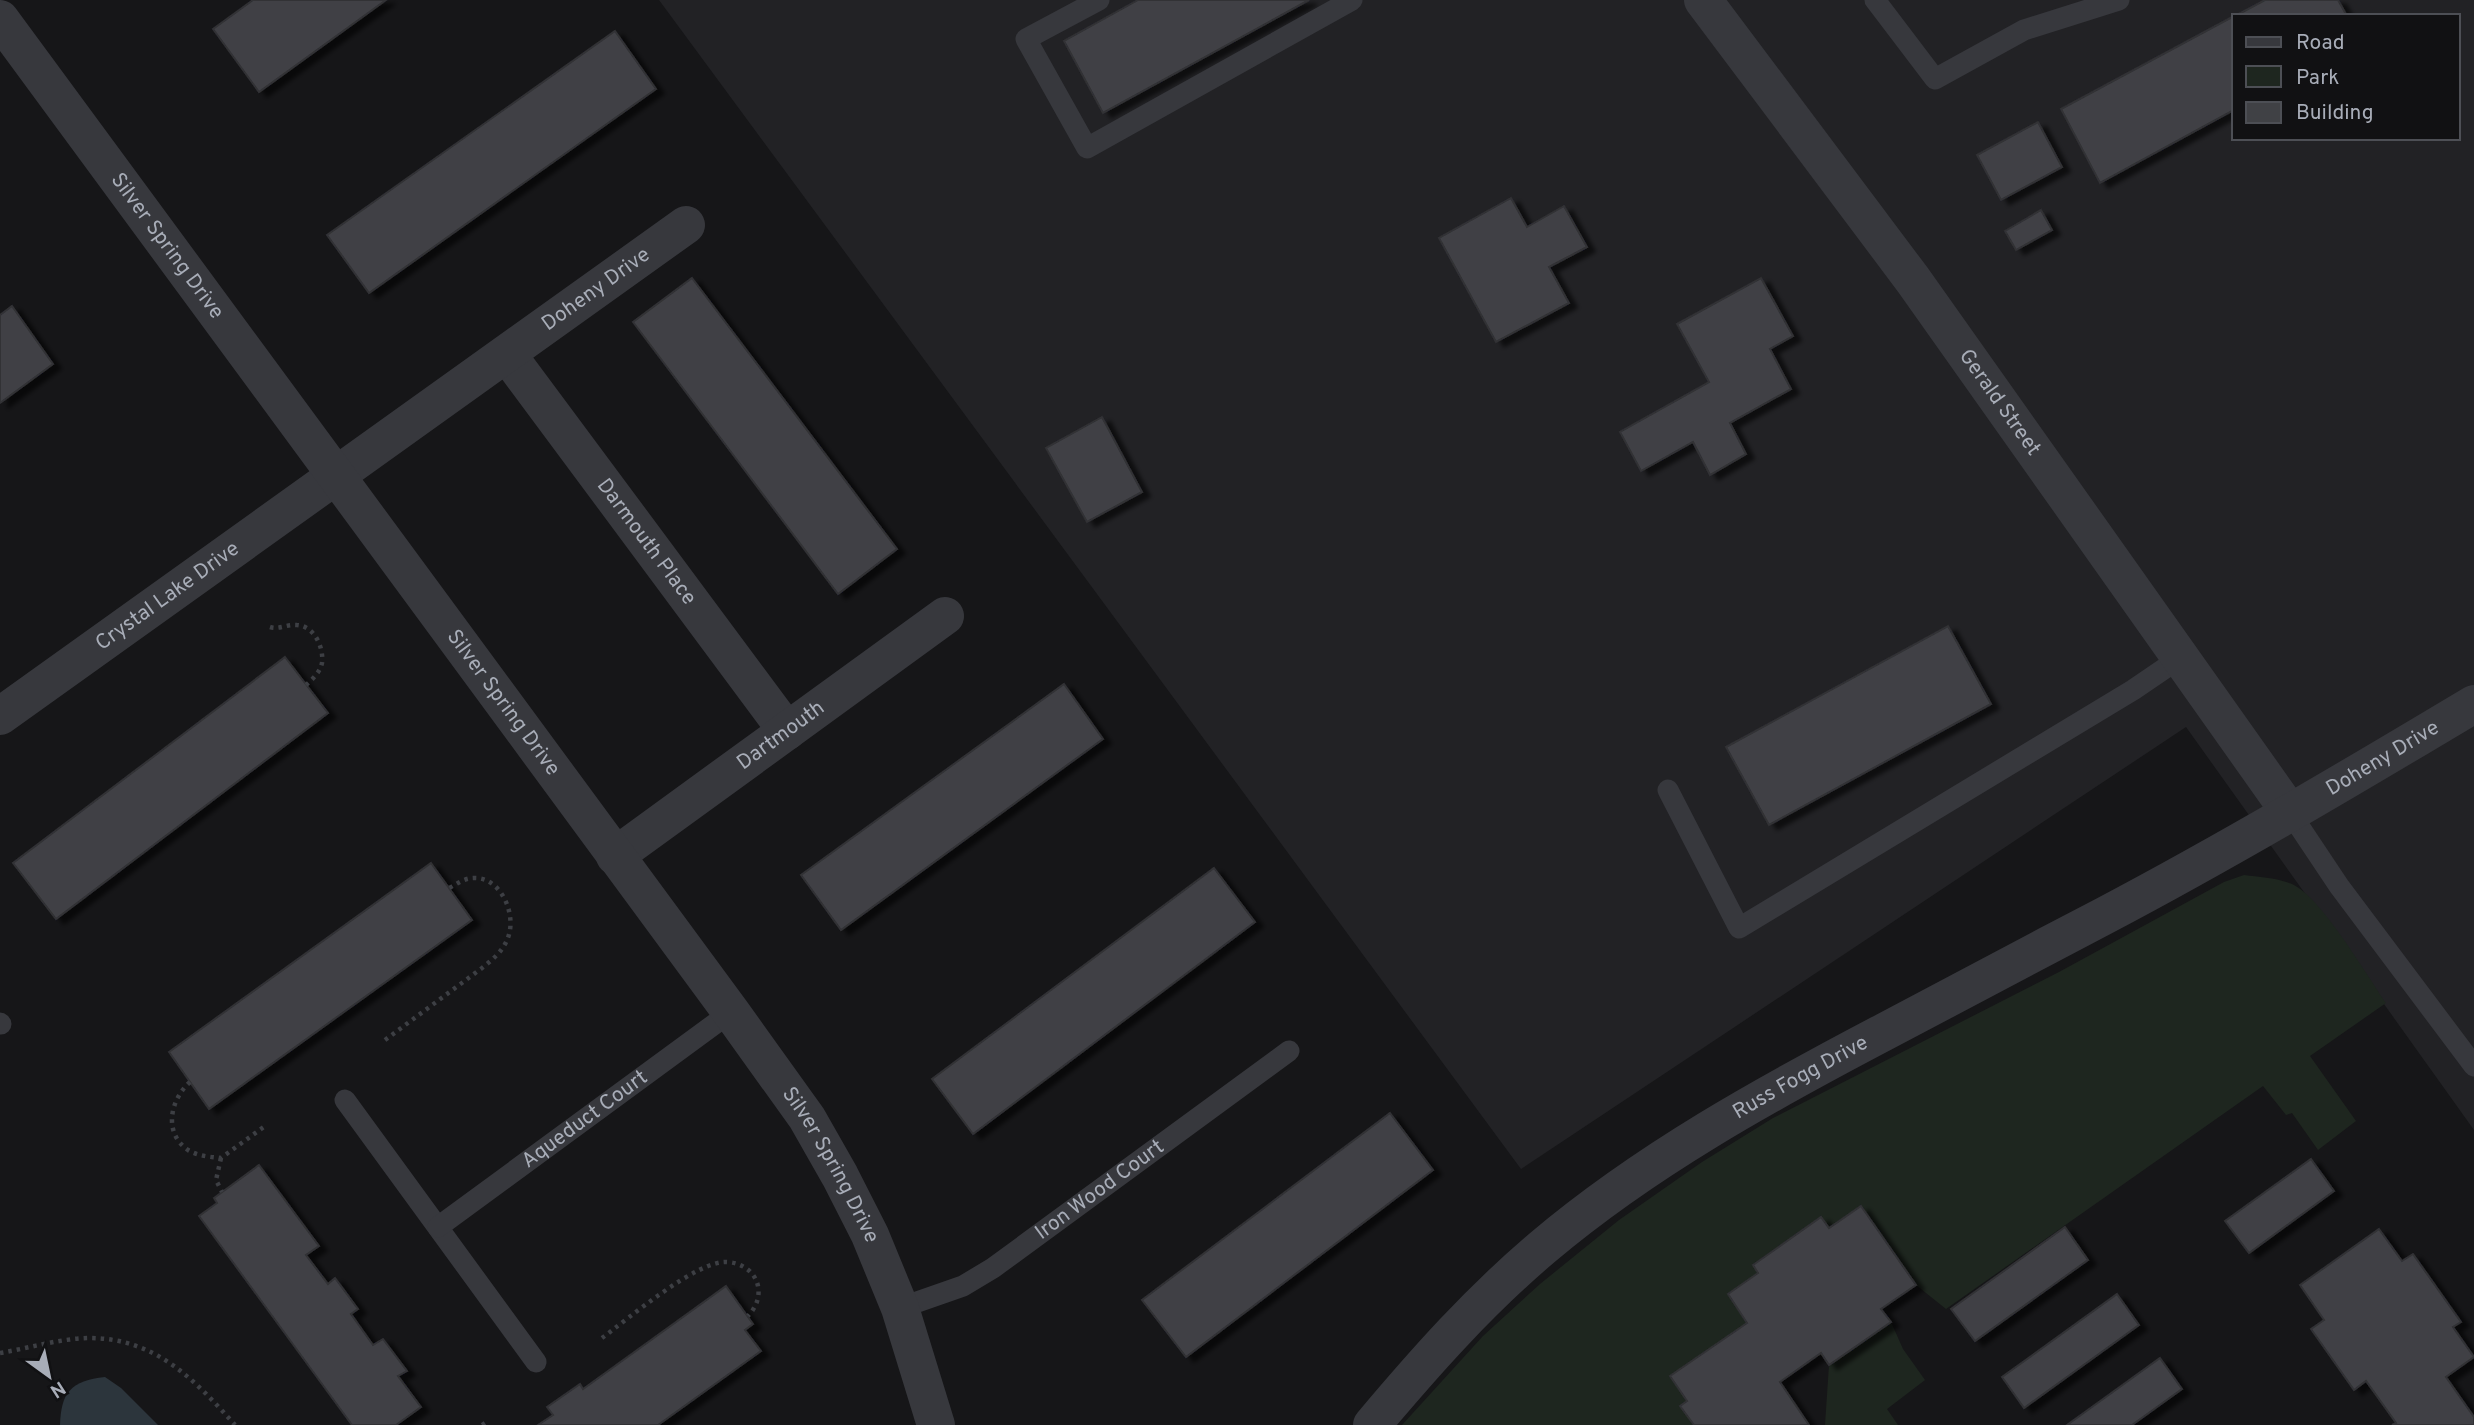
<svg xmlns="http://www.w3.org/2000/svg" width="2474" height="1425" font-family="Overpass,sans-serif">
<defs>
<filter id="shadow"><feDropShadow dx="8" dy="4.5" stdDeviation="2" flood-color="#0009"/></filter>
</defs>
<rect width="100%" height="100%" fill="#161618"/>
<path fill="#222225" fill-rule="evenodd" d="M659,0h1815v1130l-288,-403 -665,442zM2234,16h224v122h-224z"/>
<g fill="#1e261f">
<path d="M2244,875c16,2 33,3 48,9 29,13 74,90 94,119l-76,53 46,65 -38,29 -26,-37 -6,2 -23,-29 -317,223 -30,-24 -54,-79 -33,22 -9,-11 -67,47 5,9 -30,21 19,29 -77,53 17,25 -7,5 14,19h-292l81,-89 57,-52 79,-64 83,-58 71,-44 286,-146 165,-90z"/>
<path d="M1891,1322l12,27 22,31 -38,29 11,16h-73l4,-60z"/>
</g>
<path fill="#2c353c" d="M105,1377l16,11 37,37h-98c1,-33 11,-44 45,-48z"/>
<g fill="#404145" stroke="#303034" stroke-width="2" filter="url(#shadow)">
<path d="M253,0h133l-127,92 -46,-63z"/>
<path d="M1138,0h171l-206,113 -39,-72z"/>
<path d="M2265,0h73l9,16h-112z"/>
<path d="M2234,16v94l-134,73 -39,-74z"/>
<path d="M615,31l41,58 -287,204 -42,-58z"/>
<path d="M2038,122l24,45 -61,33 -24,-45z"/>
<path d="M1511,198l16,29 37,-21 23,41 -38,20 20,36 -73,39 -57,-104z"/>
<path d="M2041,210l11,20 -36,20 -11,-19z"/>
<path d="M692,278l205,271 -59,45 -205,-272z"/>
<path d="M1761,278l32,58 -23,13 21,40 -61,34 16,31 -36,21 -17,-33 -52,29 -21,-39 89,-50 -32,-58z"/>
<path d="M12,306l41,58 -53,39v-88z"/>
<path d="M1102,417l40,75 -55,30 -41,-74z"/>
<path d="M1948,626l43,78 -222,121 -43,-78z"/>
<path d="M285,657l43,56 -272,206 -43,-56z"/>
<path d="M1064,684l39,55 -262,191 -40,-55z"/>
<path d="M431,863l41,57 -263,189 -40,-57z"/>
<path d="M1214,868l41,54 -282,212 -41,-55z"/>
<path d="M1390,1113l43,57 -247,187 -44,-57z"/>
<path d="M2311,1159l23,32 -85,62 -24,-32z"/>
<path d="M259,1165l60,81 -13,9 22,29 7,-6 23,31 -7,5 22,31 10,-6 24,32 -9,5 23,31 -25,18h-44l-153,-209 18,-13 -3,-5z"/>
<path d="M1861,1206l55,79 -35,24 10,13 -62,43 -8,-12 -41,29 29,43h-115l-14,-19 7,-5 -17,-25 77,-53 -19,-29 30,-21 -5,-8 68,-48 8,11z"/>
<path d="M2065,1227l23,33 -113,81 -24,-32z"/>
<path d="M2379,1229l23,32 11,-7 48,68 -8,5 21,30 -28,20 28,40v8h-82l4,-2 -30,-42 -12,9 -43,-61 13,-9 -24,-35z"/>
<path d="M726,1286l27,38 -8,6 16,21 -103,74h-120l15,-10 -6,-8 33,-23 3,5z"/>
<path d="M2117,1294l22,31 -115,83 -22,-31z"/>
<path d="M2160,1358l22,31 -50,36h-65z"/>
</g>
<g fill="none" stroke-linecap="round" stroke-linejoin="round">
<g stroke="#3d3f44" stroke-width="4.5" stroke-dasharray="3.5 5" stroke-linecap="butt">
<path d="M270,627c9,3 17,-3 27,-2 17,1 27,22 25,38 -2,9 -9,16 -16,22"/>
<path d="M385,1040l97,-72c10,-8 20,-16 25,-28 11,-23 -5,-63 -33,-62 -10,0 -17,6 -25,10"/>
<path d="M190,1082c-20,18 -27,51 -2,68 10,6 22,7 33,8l44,-32"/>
<path d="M221,1158l-5,22 6,12"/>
<path d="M602,1338c26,-19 95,-78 125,-76 30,2 42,32 21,54"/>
<path d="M0,1353c30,-5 61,-15 91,-15 65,1 103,41 144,87"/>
<path d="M482,1425l3,-2"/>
</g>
<g stroke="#37383d" stroke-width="21">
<path d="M1099,0l-73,39 61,109 265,-148"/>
<path d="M1875,0l60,79 89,-49 95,-30"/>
<path d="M1668,790l71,138 394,-238 47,-32"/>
<path d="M2289,811l50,75 135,180"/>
<path d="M0,1023l1,1"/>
<path d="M345,1100l191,262"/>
<path id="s1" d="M438,1227l293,-215"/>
<path id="s2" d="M900,1308l63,-22 30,-18 296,-217"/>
</g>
<g stroke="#37383d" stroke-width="38">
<path id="s3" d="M1703,0l210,280 376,531"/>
<path id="s4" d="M507,354l280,377"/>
<path id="s5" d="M0,716l686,-491"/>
<path id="s6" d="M615,856l330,-240"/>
<path id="s7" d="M1372,1425c53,-63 107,-124 171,-178 103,-87 223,-153 343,-216 72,-38 145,-77 218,-115 125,-66 248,-139 370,-212"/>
</g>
<path stroke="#37383d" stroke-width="38" id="s8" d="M0,19l731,993 76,106 33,58 30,59 30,73 36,117"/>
</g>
<g text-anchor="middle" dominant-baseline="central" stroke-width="5" stroke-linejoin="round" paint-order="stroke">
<g font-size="21" fill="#a8adb8" stroke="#111113">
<text stroke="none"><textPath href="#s8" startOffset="282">Silver Spring Drive</textPath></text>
<text stroke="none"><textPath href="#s5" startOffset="733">Doheny Drive</textPath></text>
<text stroke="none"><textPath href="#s3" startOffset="500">Gerald Street</textPath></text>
<text stroke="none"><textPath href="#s4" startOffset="234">Darmouth Place</textPath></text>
<text stroke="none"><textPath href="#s5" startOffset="206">Crystal Lake Drive</textPath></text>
<text stroke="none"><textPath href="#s8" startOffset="849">Silver Spring Drive</textPath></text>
<text stroke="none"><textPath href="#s6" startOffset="205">Dartmouth</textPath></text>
<text stroke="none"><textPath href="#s7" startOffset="1220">Doheny Drive</textPath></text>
<text stroke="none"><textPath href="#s7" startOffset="556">Russ Fogg Drive</textPath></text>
<text stroke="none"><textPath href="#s1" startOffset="182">Aqueduct Court</textPath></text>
<text stroke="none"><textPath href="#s8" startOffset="1416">Silver Spring Drive</textPath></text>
<text stroke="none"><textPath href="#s2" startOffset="234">Iron Wood Court</textPath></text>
</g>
</g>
<rect x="2232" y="14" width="228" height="126" fill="#111113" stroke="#4d4f55" stroke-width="2"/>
<rect x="2246" y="37" width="35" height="10" fill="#37383d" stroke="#4d4f55" stroke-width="2"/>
<text x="2296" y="49" font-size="21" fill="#a8adb8">Road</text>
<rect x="2246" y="66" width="35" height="21" fill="#1e261f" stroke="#4d4f55" stroke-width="2"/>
<text x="2296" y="84" font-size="21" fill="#a8adb8">Park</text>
<rect x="2246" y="102" width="35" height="21" fill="#404145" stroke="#4d4f55" stroke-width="2"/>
<text x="2296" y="119" font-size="21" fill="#a8adb8">Building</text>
<g transform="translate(49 1376) rotate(147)" stroke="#111113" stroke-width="5" paint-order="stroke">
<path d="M0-5L12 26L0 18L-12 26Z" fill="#a8adb8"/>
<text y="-10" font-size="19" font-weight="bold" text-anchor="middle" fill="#a8adb8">N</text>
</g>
</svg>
